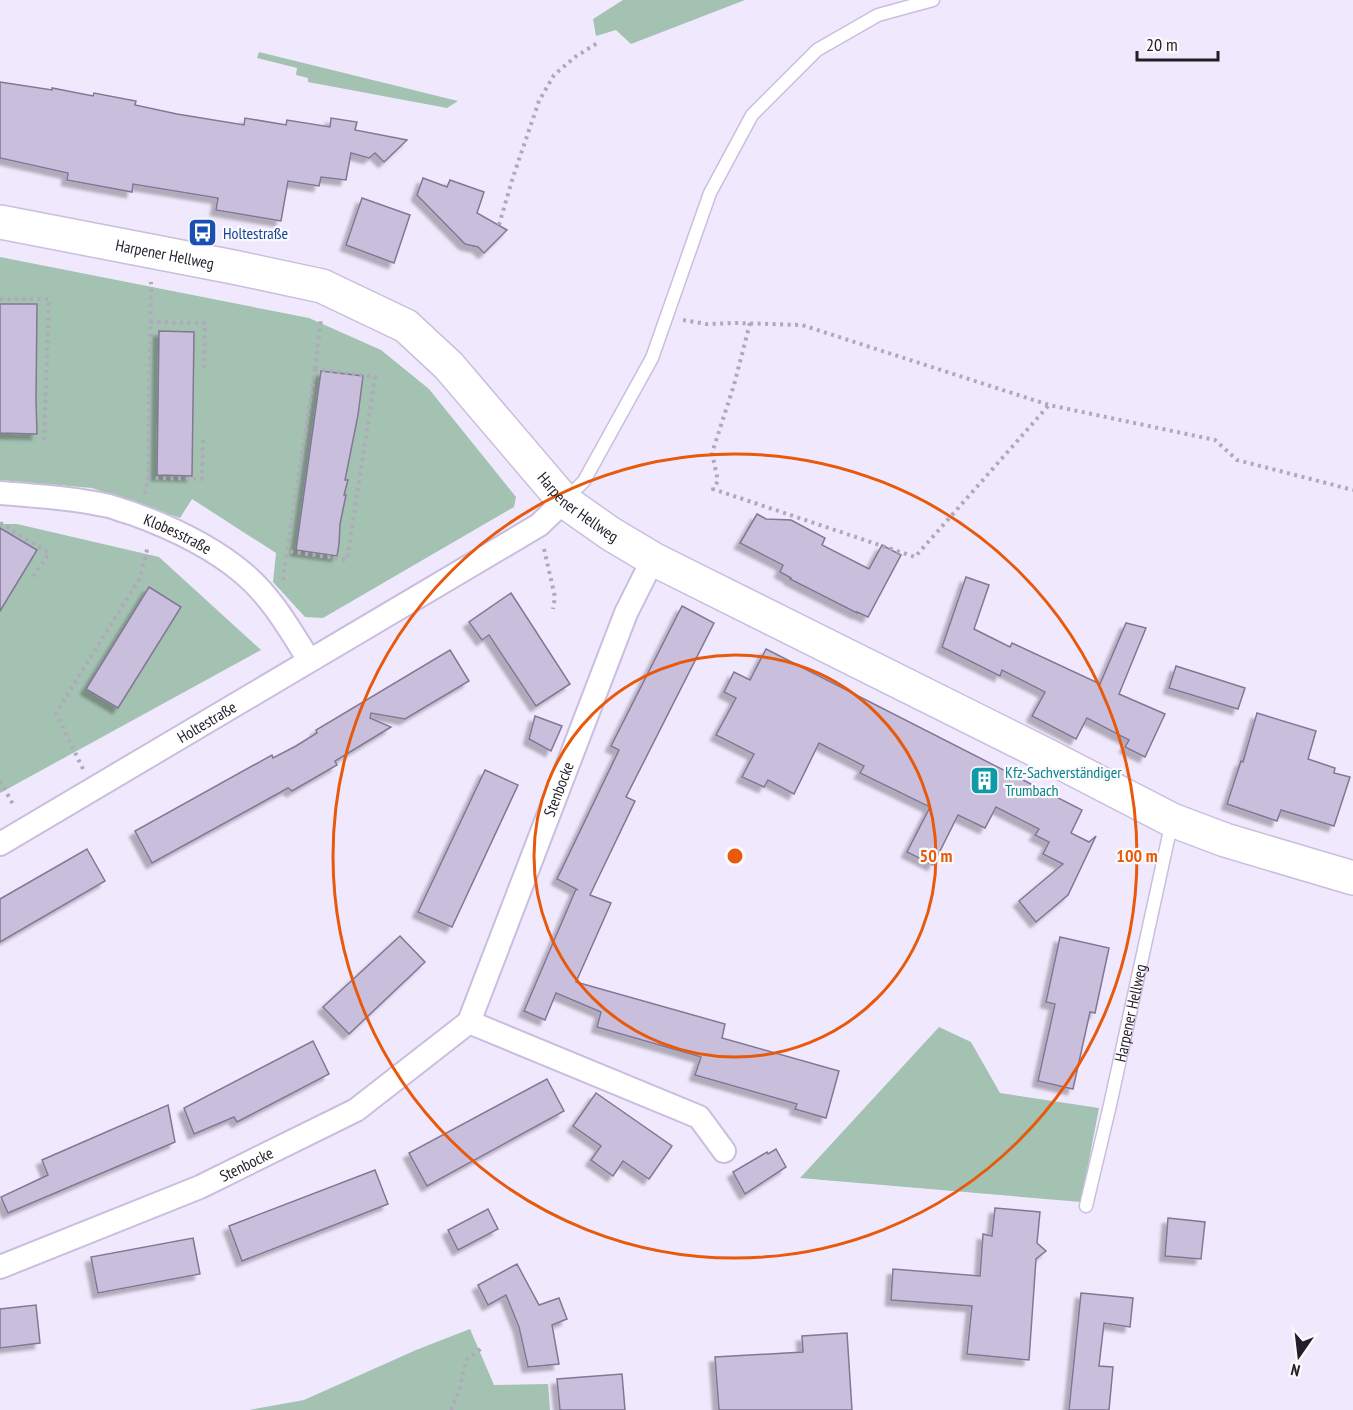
<svg xmlns="http://www.w3.org/2000/svg" width="1353" height="1410" font-family="'PT Sans Narrow',sans-serif">
<defs>
<filter id="shadow"><feDropShadow dx="-5.5" dy="5.5" stdDeviation="1.5" flood-color="#0004"/></filter>
</defs>
<rect width="100%" height="100%" fill="#f0e9fd"/>
<g fill="#a4c2b1">
<path d="M623,0h122l-114,44 -15,-14 -20,6 -3,-17z"/>
<path d="M259,52l199,49 -11,7 -139,-26v-4l-12,-3 1,-7 -40,-10z"/>
<path d="M0,257l309,61 72,32 48,39 87,108 -2,10 -191,111 -18,-1 -32,-35 3,-29 -84,-54 -12,19 -88,-30 -92,-8z"/>
<path d="M0,524h17l142,33 102,93 -261,143z"/>
<path d="M939,1027l32,15 29,51 99,15 -18,94 -281,-24z"/>
<path d="M470,1329l24,56 54,-1 2,26h-301l55,-10 112,-50z"/>
</g>
<g fill="#c9bfdd" stroke="#827794" stroke-width="1.5" filter="url(#shadow)">
<path d="M0,82l52,8v-2l41,8 1,-3 42,8 -1,4 42,9 67,11 1,-7 41,7 1,-5 43,7 1,-9 26,4 -2,8 52,10 -23,22 -9,-9 -6,5 -18,-5 -5,27 -25,-3 -2,9 -31,-5 -7,40 -65,-11 2,-12 -85,-14 -1,8 -65,-12 1,-7 -68,-15z"/>
<path d="M423,178l24,9 3,-7 34,12 -7,21 30,17 -23,23 -6,-6 -13,-3 -48,-49z"/>
<path d="M362,198l48,17 -16,48 -48,-18z"/>
<path d="M0,304h37l-1,96 1,34 -37,-1z"/>
<path d="M159,331l35,1 -2,144 -35,-1z"/>
<path d="M321,371l42,5 -5,39 -13,65h3l-4,15h2l-6,29 -1,20 -2,12 -41,-6z"/>
<path d="M757,514l9,5 25,1 34,18 -3,7 47,24 13,-24 19,10 -33,62 -11,-5v1l-67,-34 1,-1 -11,-6 3,-7 -43,-22z"/>
<path d="M0,528l37,22 -37,61z"/>
<path d="M966,577l23,8 -15,44 36,18 2,-4 88,41 26,-61 20,5 -27,66 46,20 -20,43 -20,-10 4,-7 -42,-22 -11,21 -44,-23 13,-24 -43,-22 -2,6 -58,-29z"/>
<path d="M149,587l32,20 -63,101 -32,-19z"/>
<path d="M511,593l59,91 -34,22 -47,-71 -7,5 -13,-18z"/>
<path d="M682,606l32,17 -88,174 9,4 -45,94 21,8 -35,79 149,42 -3,14 117,33 -13,47 -31,-9 2,-5 -102,-29 6,-18 -104,-30 4,-15 -45,-19 -11,27 -21,-9 52,-122 2,1 -21,-11 62,-129 -8,-4z"/>
<path d="M766,649l316,161 -11,23 18,9 7,-6 -28,59 -32,27 -17,-21 44,-37 -20,-10 6,-12 -14,-7 4,-6 -43,-22 -11,21 -27,-13 -25,50 -26,-13 23,-45 -70,-34 4,-7 -45,-23 -25,51 -26,-14 -4,7 -22,-10 12,-23 -38,-19 20,-37 -12,-6 10,-20 16,8z"/>
<path d="M450,650l19,31 -64,38 -34,-6 -1,5 21,9 -56,34 2,4 -45,26 -4,-3 -136,75 -17,-32 137,-76 1,3 23,-12 21,-13 -1,-3z"/>
<path d="M1176,666l69,22 -7,21 -69,-21z"/>
<path d="M1257,713l59,18 -8,28 27,9 -1,5 16,4 -16,49 -53,-16 -4,11 -50,-17 14,-43 2,1z"/>
<path d="M535,716l27,10 -11,25 -22,-12z"/>
<path d="M485,770l33,15 -66,142 -34,-15z"/>
<path d="M87,849l18,32 -105,61v-43z"/>
<path d="M400,936l25,26 -76,72 -26,-27z"/>
<path d="M1060,937l49,11 -14,65 -5,-1 -17,77 -35,-8 17,-77 -9,-2z"/>
<path d="M313,1041l16,33 -92,48 -3,-5 -40,17 -10,-26z"/>
<path d="M547,1079l17,32 -137,75 -18,-33z"/>
<path d="M596,1093l76,53 -23,33 -26,-18 -10,15 -22,-16 10,-14 -28,-20z"/>
<path d="M168,1105l7,37 -167,71 -7,-16 47,-22 -6,-15z"/>
<path d="M776,1149l10,18 -41,27 -12,-22 34,-20 1,2z"/>
<path d="M375,1170l13,34 -146,57 -13,-35z"/>
<path d="M995,1208l45,4 -3,31 9,8 -10,8 -7,101 -62,-6 5,-48 -81,-6 2,-31 87,7 3,-42 9,2z"/>
<path d="M488,1209l10,20 -40,21 -10,-20z"/>
<path d="M1168,1218l37,4 -4,37 -36,-3z"/>
<path d="M193,1238l7,36 -102,19 -7,-36z"/>
<path d="M517,1264l22,41 20,-7 8,21 -15,6 7,39 -31,3 -9,-40 -13,-32 -18,10 -10,-20z"/>
<path d="M1081,1293l52,5 -3,29 -26,-4 -5,43 14,1 -4,43h-40z"/>
<path d="M36,1305l4,38 -40,5v-39z"/>
<path d="M847,1333l5,77h-133l-4,-53 88,-5 -1,-16z"/>
<path d="M622,1374l3,36h-65l-3,-31z"/>
</g>
<g fill="none" stroke-linecap="round" stroke-linejoin="round">
<defs>
<g id="lane">
<path d="M565,500l19,-19 68,-123 58,-165 42,-78 65,-65 61,-35 55,-15"/>
<path id="s1" d="M1086,1206l24,-101 62,-284"/>
</g>
<g id="street">
<path id="s2" d="M0,493c36,3 73,5 109,13 7,2 14,5 22,7 39,14 80,33 112,60 28,23 47,57 66,87"/>
<path id="s3" d="M0,844l539,-319 25,-24"/>
<path d="M469,1022l230,95 25,34"/>
<path id="s4" d="M0,1267l200,-80 156,-77 113,-88 157,-409 27,-54"/>
</g>
<g id="secondary">
<path id="s5" d="M0,222l233,45 89,19 84,40 43,40 115,135 47,33 42,25 395,197 124,64 53,20 128,38"/>
</g>
</defs>
<use href="#lane" stroke="#c9bede" stroke-width="15"/>
<use href="#street" stroke="#c9bede" stroke-width="26"/>
<use href="#secondary" stroke="#c9bede" stroke-width="36"/>
<g stroke="#afa9ba" stroke-width="4" stroke-dasharray="3 4.5" stroke-linecap="butt">
<path d="M499,225l14,-48 26,-76 15,-26 21,-18 24,-15"/>
<path d="M0,299h49l-5,142"/>
<path d="M683,320l23,4 32,-1 64,2 247,80 166,35 22,20 116,30"/>
<path d="M150,322l55,1 -1,50"/>
<path d="M750,323l-16,62 -22,68 6,28 -5,8 202,68 134,-152"/>
<path d="M315,369l60,8 -28,183 -60,-9z"/>
<path d="M315,369l6,-50"/>
<path d="M148,478l54,1 1,-39"/>
<path d="M145,494l3,-16 3,-196"/>
<path d="M0,523l49,30 -18,27"/>
<path d="M544,549l11,48 -2,12"/>
<path d="M283,580l4,-29"/>
<path d="M83,769l-27,-56 84,-135 8,-32"/>
<path d="M0,781l14,25"/>
<path d="M451,1410l9,-22 6,-28 17,-13"/>
</g>
<use href="#lane" stroke="#fff" stroke-width="12"/>
<use href="#street" stroke="#fff" stroke-width="22"/>
<use href="#secondary" stroke="#fff" stroke-width="33"/>
</g>
<g fill="none" stroke="#e8590c" stroke-width="3">
<circle cx="735" cy="856" r="201"/>
<circle cx="735" cy="856" r="402"/>
</g>
<defs>
<symbol id="bus-square" viewBox="-11 -11 22 22"><rect x="-9" y="-9" width="18" height="18" rx="4" fill="#1a4fb4" stroke="#fafafa"/><path d="M-5-6H5V4H4V6H2V4H-2V6H-4V4H-5ZM-3.5-4V0h7V-4ZM-3.5 1.2v1.5H-2V1.2ZM2 1.2v1.5H3.5V1.2Z" fill="#fff"/></symbol>
<symbol id="building-square" viewBox="-11 -11 22 22"><rect x="-9" y="-9" width="18" height="18" rx="4" fill="#0f9aa8" stroke="#fafafa"/><path d="M-4-6H4V6H1V3H-1V6H-4ZM-2.5-4.3h1.7v1.8h-1.7ZM.8-4.3h1.7v1.8H.8ZM-2.5-1h1.7V.8h-1.7ZM.8-1h1.7V.8H.8Z" fill="#fff"/></symbol>
</defs>
<g fill-rule="evenodd">
<use href="#bus-square" x="186" y="216" width="33" height="33"/>
<use href="#building-square" x="968" y="764" width="33" height="33"/>
</g>
<g text-anchor="middle" dominant-baseline="central" stroke-width="4.5" stroke-linejoin="round" paint-order="stroke">
<g font-size="16" fill="#164399" stroke="#fafafa" text-anchor="start">
<text x="223" y="233">Holtestraße</text>
</g>
<g font-size="16" fill="#221e29" stroke="#fafafa">
<text stroke="none"><textPath href="#s5" startOffset="168">Harpener Hellweg</textPath></text>
<text stroke="none"><textPath href="#s5" startOffset="672">Harpener Hellweg</textPath></text>
<text stroke="none"><textPath href="#s2" startOffset="184">Klobesstraße</textPath></text>
<text stroke="none"><textPath href="#s3" startOffset="240">Holtestraße</textPath></text>
<text stroke="none"><textPath href="#s4" startOffset="782">Stenbocke</textPath></text>
<text stroke="none"><textPath href="#s1" startOffset="198">Harpener Hellweg</textPath></text>
<text stroke="none"><textPath href="#s4" startOffset="267">Stenbocke</textPath></text>
</g>
<g font-size="16" fill="#0d838f" stroke="#fafafa" text-anchor="start">
<text x="1005" y="772">Kfz-Sachverständiger<tspan x="1005" dy="18">Trumbach</tspan></text>
</g>
</g>
<circle cx="735" cy="856" r="9" fill="#e8590c" stroke="#fafafa" stroke-width="3"/>
<g font-size="18" text-anchor="middle" font-weight="bold" fill="#e8590c" stroke="#fafafa" stroke-width="4.5" stroke-linejoin="round" paint-order="stroke">
<text x="936" y="862">50 m</text>
<text x="1137" y="862">100 m</text>
</g>
<g transform="translate(1299 1356) rotate(194)" stroke="#fafafa" stroke-width="4.5" paint-order="stroke">
<path d="M0-4.5L10 22L0 15L-10 22Z" fill="#221e29"/>
<text y="-9" font-size="16" font-weight="bold" text-anchor="middle" fill="#221e29">N</text>
</g>
<path d="M1137 51v9h81v-9" fill="none" stroke="#221e29" stroke-width="3"/>
<text x="1146" y="51" font-size="18" fill="#221e29" stroke="#fafafa" stroke-width="4.5" paint-order="stroke">20 m</text>
</svg>
